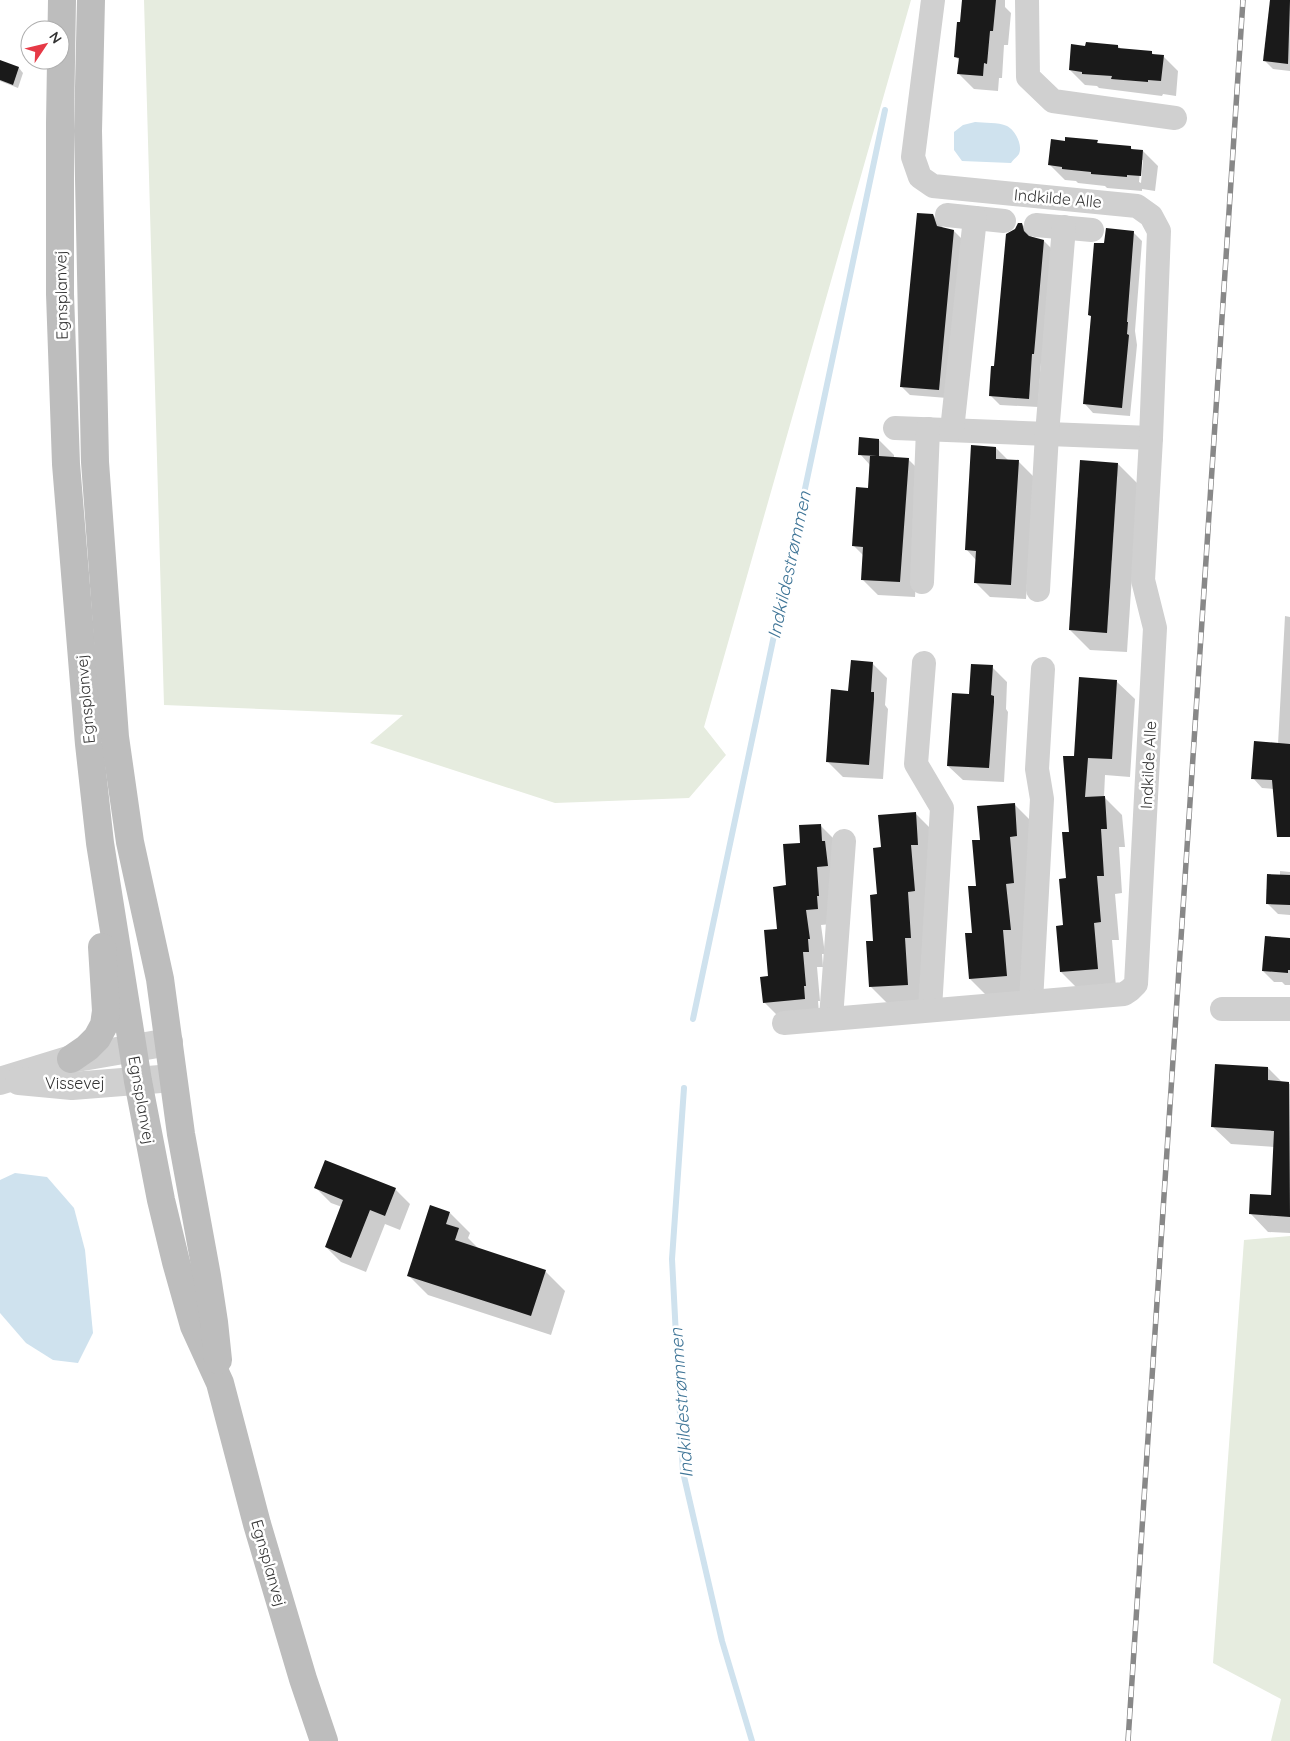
<svg xmlns="http://www.w3.org/2000/svg" width="1290" height="1741" font-family="Quicksand,sans-serif">
<rect width="100%" height="100%" fill="#fff"/>
<g fill="#e6ecdf">
<path d="M144,0h767l-207,727 22,28 -37,43 -134,5 -185,-60 33,-28 -239,-10z"/>
<path d="M1290,1236v505h-19l10,-42 -68,-36 31,-423z"/>
</g>
<g fill="#cfe2ee">
<path d="M975,122c9,1 23,0 32,4 8,4 16,19 12,28 -2,3 -6,6 -8,9l-49,-2 -8,-11v-18l9,-7z"/>
<path d="M15,1173l32,4 27,31 11,42 8,83 -15,30 -25,-3 -27,-17 -26,-30v-133z"/>
</g>
<g fill="#0003" fill-rule="evenodd">
<path d="M964,0h41v7l6,6 -3,32h-4l-2,33h-3l-1,13 -24,-2 -15,-15 1,-13 -4,-4 6,-33z"/>
<path d="M1271,0h19v71l-17,-2 -8,-8z"/>
<path d="M1118,46l3,3 30,3 3,3 9,1 15,15 -2,25 -13,-2 -1,2 -63,-8 -2,-2 -12,-1 -15,-15 16,-23z"/>
<path d="M2,62l17,6 4,5 -5,15 -18,-7v-13z"/>
<path d="M1097,141l3,4 31,3 2,2 10,1 15,15 -3,25 -13,-2v2l-35,-3 -2,-2 -27,-3 -2,-2 -11,-1 -15,-15 16,-23zM1141,160h2l-2,23 -2,-1z"/>
<path d="M933,215l9,9 1,5 11,2 9,9 -16,158 -37,-3 -9,-9z"/>
<path d="M1022,224l9,9 1,5 12,3 9,9 -10,113h-2l-3,44 -38,-2 -9,-9z"/>
<path d="M1133,232l9,9 -7,90 2,14 -7,71 -37,-3 -8,-9 8,-86 -4,-3 17,-71z"/>
<path d="M879,440l15,15v3l14,1 15,15 -8,123 -37,-2 -15,-15 1,-24 -10,-10 15,-57 1,-24 -10,-11z"/>
<path d="M996,448l13,13 10,1 15,15 -8,122 -36,-2 -15,-15 1,-22 -10,-11z"/>
<path d="M1118,464l20,20 -11,168 -37,-2 -20,-20z"/>
<path d="M1285,616l5,1v218l-16,-46 -12,-1 -9,-10 25,-34z"/>
<path d="M872,663l15,15 -2,27 3,4 -5,70 -40,-2 -15,-15 22,-70z"/>
<path d="M992,667l15,15 -1,27 2,3 -4,70 -41,-2 -15,-14 22,-71z"/>
<path d="M1116,681l19,18 -5,78 -25,-2 -1,22 18,18 3,32h-6l3,46 -7,1 4,46h-7l4,47 -37,3 -18,-18 14,-214z"/>
<path d="M1014,804l20,20 -8,172 -36,3 -20,-20 11,-138z"/>
<path d="M915,813l20,20 -8,171 -36,3 -20,-20 11,-138z"/>
<path d="M820,825l15,15 -3,84 -11,1 4,29h-3l1,13h-6l3,34h-2l1,12 -40,4 -15,-15 14,-72 10,-43 13,-43z"/>
<path d="M1280,871l10,1v43l-12,-1 -11,-11 13,-27z"/>
<path d="M1290,939v46h-5l-3,-3h-8l-11,-11z"/>
<path d="M1268,1068l14,14 8,2v149l-22,-1 -18,-19 22,-16 3,-50 -44,-3 -19,-18z"/>
<path d="M316,1188l79,1 15,15 -10,26 -15,-6 -19,48 -25,-10 -15,-15 16,-40 -11,-4z"/>
<path d="M450,1213l20,20 -2,5 11,11 66,22 20,20 -14,44 -123,-40 -20,-20z"/>
</g>
<g fill="none" stroke-linecap="round" stroke-linejoin="round">
<g stroke="#cfe2ee" stroke-width="6">
<path d="M693,1019l192,-909"/>
<path d="M684,1088l-12,171 11,213 39,169 30,100"/>
</g>
</g>
<g fill="#1a1a1a">
<path d="M962,0h34l-3,31h-3l-3,33 -3,-1 -1,13 -26,-2 2,-16 -5,-1 3,-35h3z"/>
<path d="M1270,0h20l-2,64 -25,-3z"/>
<path d="M1086,42l32,3v3l34,3v3l12,1 -3,26 -13,-1v2l-37,-3 1,-3 -30,-2v-2l-13,-2 2,-26 14,2z"/>
<path d="M0,60l19,7 -6,18 -13,-5z"/>
<path d="M1065,137l33,3 -1,3 34,3v3l12,1 -2,26 -14,-1v2l-36,-3v-2l-29,-3v-2l-14,-2 3,-26 14,2z"/>
<path d="M917,213l16,1 4,12 17,4 -15,160 -39,-3z"/>
<path d="M1018,223h4l2,8 5,5 15,4 -10,114h-2l-3,45 -40,-3 2,-30h3l12,-132 9,-5z"/>
<path d="M1106,228l28,3 -7,91h1l-1,12 2,1 -7,73 -39,-4 8,-88 -3,-1 6,-72h10z"/>
<path d="M859,437l20,2v17l30,2 -9,124 -39,-2 2,-33 -11,-1 4,-59 12,1 2,-32h7l-19,-1z"/>
<path d="M971,445l25,2v12l23,1 -8,125 -37,-2 2,-32 -11,-1z"/>
<path d="M1080,460l38,3 -11,170 -38,-3z"/>
<path d="M851,660l22,2 -2,30h3v7l-5,66 -43,-3 5,-73 17,2z"/>
<path d="M971,664l22,1 -2,30 3,1v6l-5,66 -42,-2 5,-73 17,1z"/>
<path d="M1079,677l38,3 -5,79 -24,-1 -3,39 20,-1 2,33h-6l3,47h-7l4,46 -7,1 4,46 -38,3 -4,-46 7,-1 -4,-46 7,-1 -4,-46h7l-6,-76h11z"/>
<path d="M1254,741l36,3v93h-13l-5,-57 -21,-1z"/>
<path d="M1015,803l2,33 -7,1 4,46 -8,1 5,46h-8l4,46 -38,3 -4,-46h7l-4,-47h8l-4,-46h8l-3,-34z"/>
<path d="M916,812l2,33h-7l4,46 -7,1 3,46h-6l3,47 -39,2 -3,-46h7l-3,-46 7,-1 -4,-46 8,-1 -3,-32z"/>
<path d="M821,824l1,17h3l3,25 -11,1 2,29h-2l1,13 -12,1 4,29h-2l1,13h-6l3,34h-2l1,13 -42,4 -3,-26 8,-1 -4,-46 13,-1 -4,-42 13,-2 -3,-41 17,-1 -1,-18z"/>
<path d="M1267,874l23,1v30l-24,-1z"/>
<path d="M1265,936l25,2v32h-2v3l-26,-2z"/>
<path d="M1215,1064l53,3v13l21,2 1,135 -41,-3 1,-20 21,1 3,-64 -63,-4z"/>
<path d="M325,1160l71,28 -11,28 -15,-6 -19,48 -26,-11 18,-47 -29,-12z"/>
<path d="M430,1205l20,7 -4,12 13,4 -4,12 91,30 -15,46 -124,-40z"/>
</g>
<g fill="none" stroke-linecap="round" stroke-linejoin="round">
<g stroke="#d0d0d0" stroke-width="24">
<path d="M1027,0l1,77 25,24 122,17"/>
<path d="M947,215l57,6"/>
<path d="M1036,225l56,5"/>
<path d="M895,428l256,10"/>
<path d="M952,430l23,-212"/>
<path d="M922,582l6,-153"/>
<path d="M1038,590l9,-156 17,-207"/>
<path d="M924,663l-8,101 26,44 -12,201"/>
<path d="M1031,1002l11,-203 -5,-30 6,-100"/>
<path d="M1222,1009h68"/>
<path d="M831,1018l13,-177"/>
<path d="M784,1023l340,-29 6,-4 6,-6 19,-356 -12,-48 8,-142 8,-207 -8,-15 -14,-10 -204,-20 -13,-9 -7,-20 20,-157"/>
</g>
<g stroke="#d0d0d0" stroke-width="28">
<path d="M0,1081l71,-22 98,-17"/>
<path d="M19,1081l53,5 101,-8"/>
</g>
<g stroke="#bdbdbd" stroke-width="28">
<path d="M62,0l-2,123v171l6,170 23,280 11,99 38,238 23,119 15,62 18,64 26,57 37,141 46,155 21,62"/>
<path d="M91,0l-3,131 7,331 20,275 15,105 30,137 21,155 26,142 7,46 4,38"/>
<path d="M71,1059l16,-11 10,-10 7,-13 2,-14 -4,-64"/>
</g>
<defs>
<path id="rail" d="M1128,1741l115,-1741"/>
</defs>
<use href="#rail" stroke="#888" stroke-width="5.5"/>
<use href="#rail" stroke="#fff" stroke-width="4" stroke-dasharray="11" stroke-linecap="butt"/>
</g>
<g text-anchor="middle" dominant-baseline="central" stroke-width="5" stroke-linejoin="round" paint-order="stroke">
<g font-size="16" fill="#333" stroke="#fff">
<text transform="translate(1058 198) rotate(5)">Indkilde Alle</text>
<text transform="translate(61 295) rotate(-91)">Egnsplanvej</text>
<text transform="translate(85 699) rotate(-95)">Egnsplanvej</text>
<text transform="translate(1148 765) rotate(-87)">Indkilde Alle</text>
<text x="75" y="1083">Vissevej</text>
<text transform="translate(142 1100) rotate(80)">Egnsplanvej</text>
<text transform="translate(269 1563) rotate(74)">Egnsplanvej</text>
</g>
<g font-size="18" font-style="italic" fill="#3f7597" stroke="#fff">
<text transform="translate(789 565) rotate(-78)">Indkildestrømmen</text>
<text transform="translate(681 1403) rotate(-94)">Indkildestrømmen</text>
</g>
</g>
<g transform="translate(45 45) rotate(55)"><circle r="24" fill="#ffffff" stroke="#adadad"/>
<path d="M0-4L9 19L0 12L-9 19Z" fill="#e63946"/>
<text y="-8" font-size="14" font-weight="bold" text-anchor="middle" fill="#333333">N</text>
</g>
</svg>
